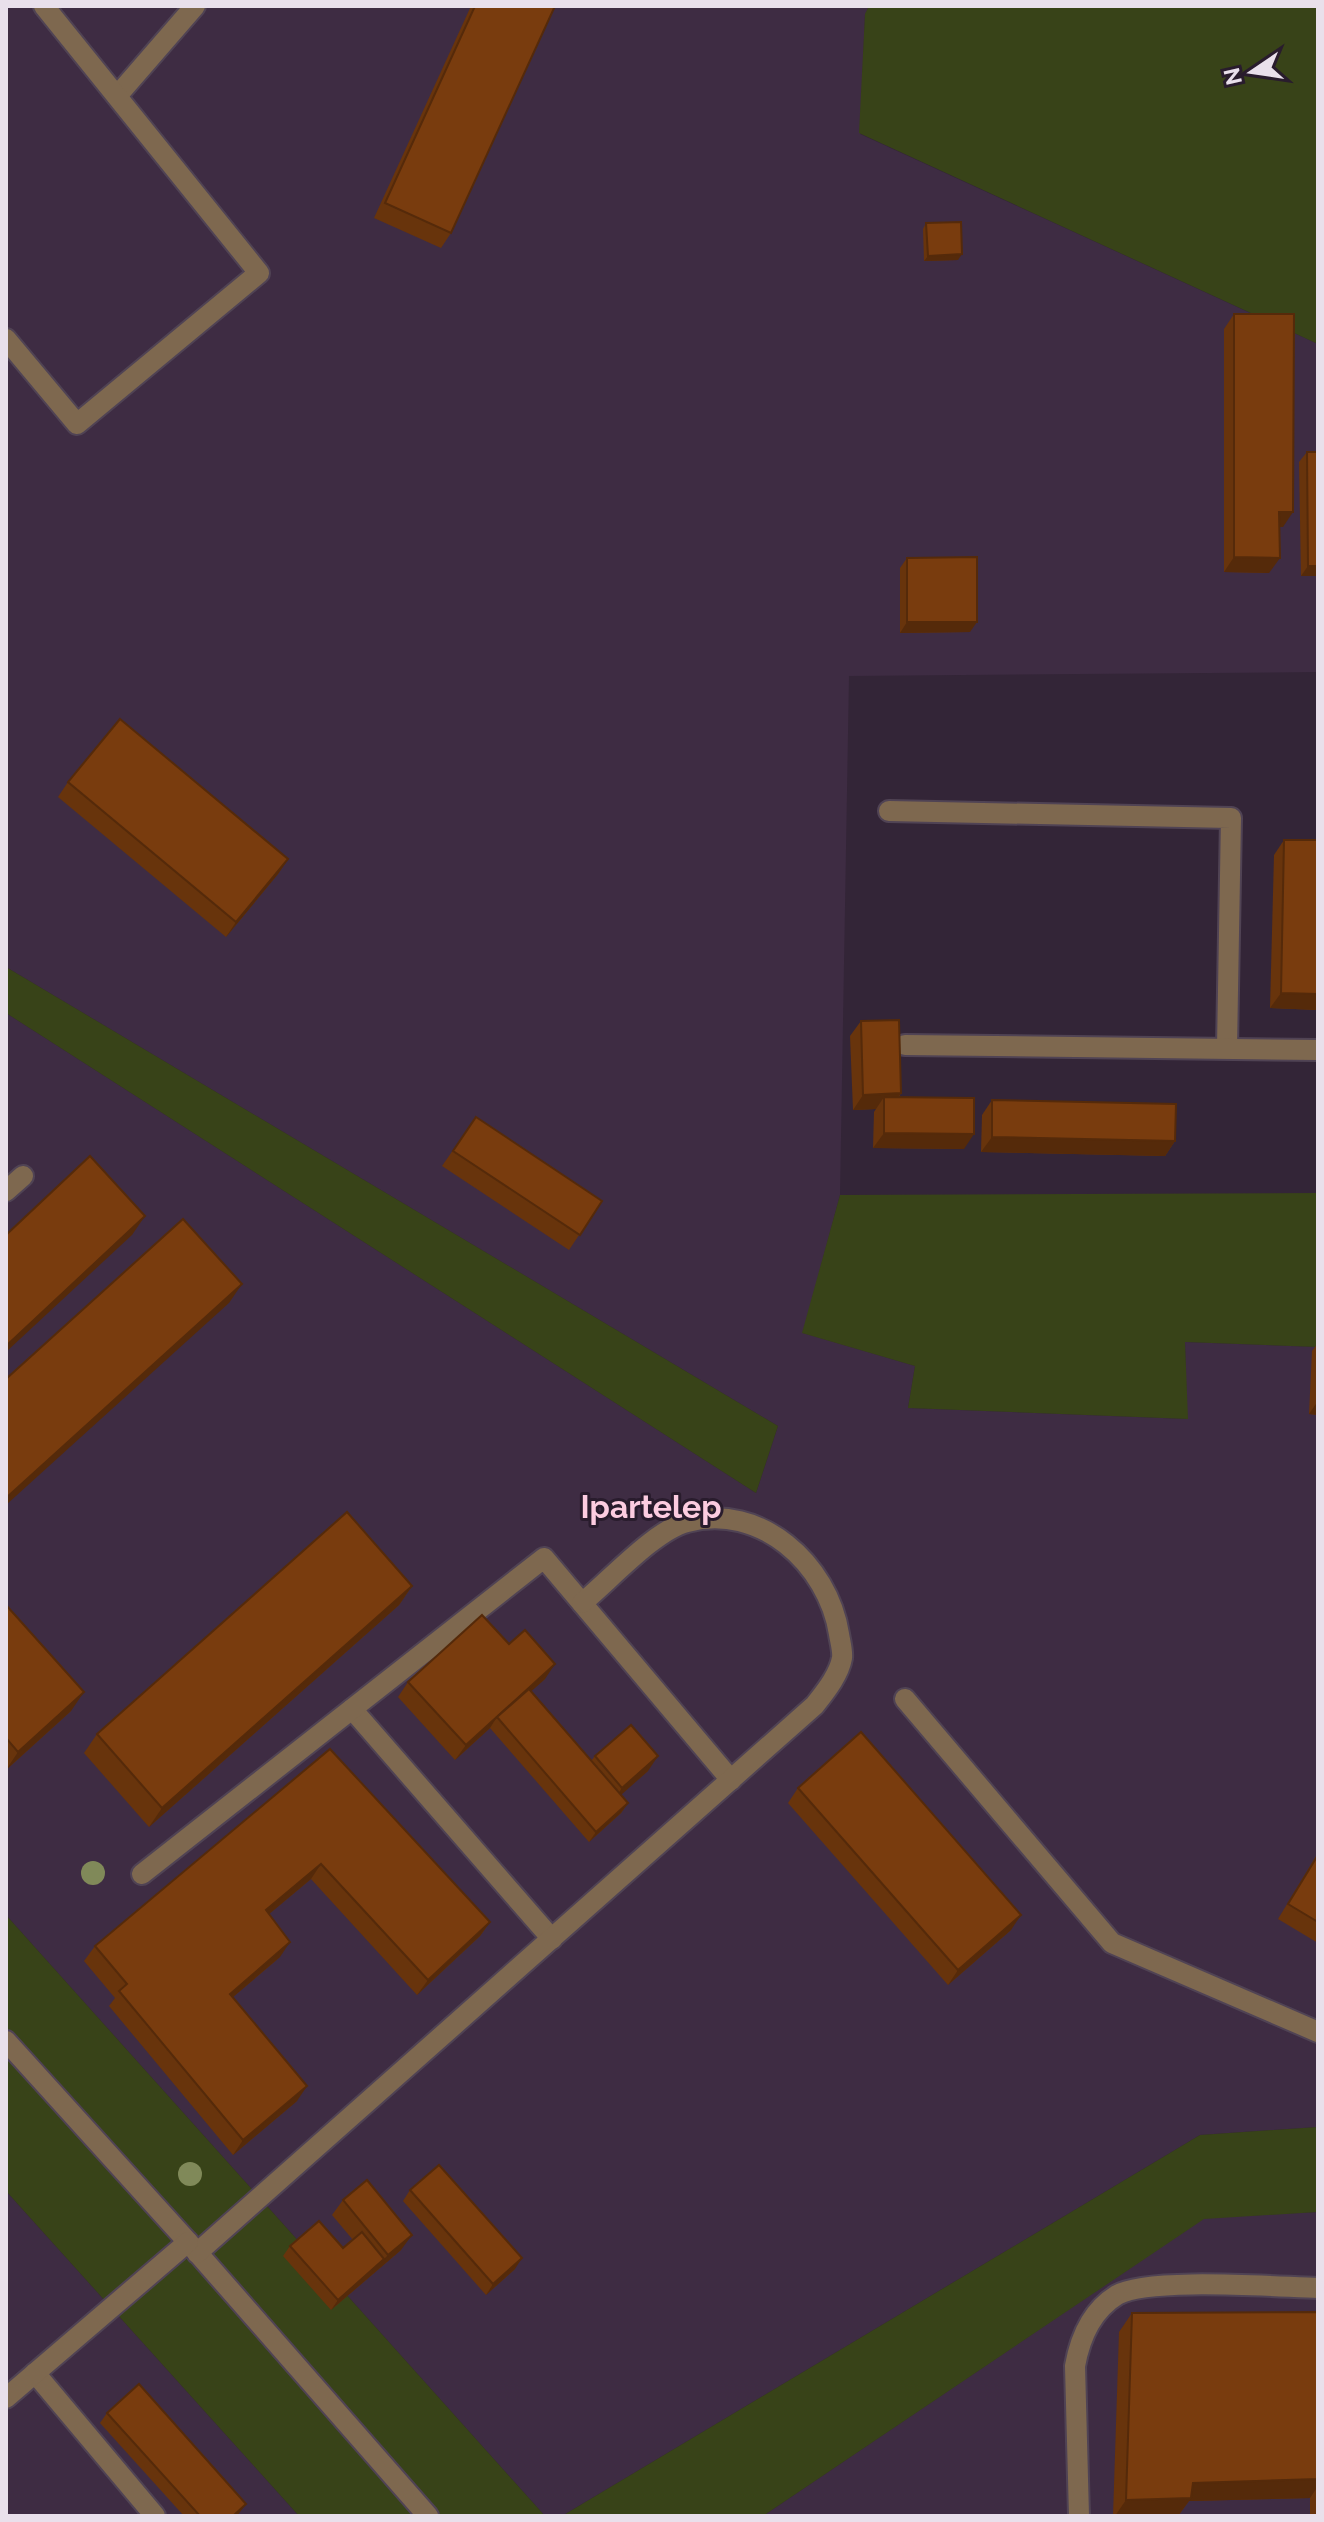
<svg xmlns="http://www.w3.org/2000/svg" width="1324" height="2522" font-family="Raleway,sans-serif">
<rect width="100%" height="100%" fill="#332537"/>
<g fill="#3e2c43">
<path d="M6,6h863l-4,9 -5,119 458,210v328l-469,4 -9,519 -37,138 112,33 -7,42 279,11 -2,-77 133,5v780l-118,8 -638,381h-17l-539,-601v-902l750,480 22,-67 -772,-459z"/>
<path d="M6,2191l293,325h-293z"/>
<path d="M1318,2212v304h-555l441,-298z"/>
</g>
<g fill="#384318">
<path d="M869,6h449v338l-459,-211 6,-119z"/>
<path d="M6,967l772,459 -22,67 -750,-480z"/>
<path d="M1318,1193v154l-133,-5 3,77 -280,-11 7,-42 -113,-33 38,-138z"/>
<path d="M6,1915l539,601h-246l-293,-325z"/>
<path d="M1318,2127v85l-114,7 -441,297h-201l638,-381z"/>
</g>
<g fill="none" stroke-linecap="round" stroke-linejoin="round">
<defs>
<g id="minor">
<path d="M117,96l78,-90"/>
<path d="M6,339l71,85 182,-151 -215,-267"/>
<path d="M889,811l342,7 -4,230"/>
<path d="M905,1045l413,5"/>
<path d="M6,1191l17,-15"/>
<path d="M905,1699l207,244 206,89"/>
<path d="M352,1709l200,230"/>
<path d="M142,1874l402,-316 187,222"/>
<path d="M6,2041l182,201 240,274"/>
<path d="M197,2253l618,-548c10,-13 24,-30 27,-47 1,-7 -2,-17 -3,-24 -11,-70 -79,-132 -152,-112 -32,8 -78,59 -105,81"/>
<path d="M35,2373l120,143"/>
<path d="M6,2398l182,-156"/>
<path d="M1079,2516l-4,-150c5,-28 16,-55 42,-71 30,-18 160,-8 201,-7"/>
</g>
</defs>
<use href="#minor" stroke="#504354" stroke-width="24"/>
<use href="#minor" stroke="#7e684f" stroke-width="20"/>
</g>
<g fill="#808959">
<circle cx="93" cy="1873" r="12"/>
<circle cx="190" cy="2174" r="12"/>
</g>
<g fill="#68340c">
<path d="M471,6h84l-104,227 -10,15 -67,-30z"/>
<path d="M926,223l32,37 -34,1 -1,-32z"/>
<path d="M1234,314l49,213h-4l-10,46 -45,-1v-243z"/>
<path d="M1307,452l11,124h-17l-2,-114z"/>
<path d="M907,558l63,74 -70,1v-65z"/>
<path d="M68,782l220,77 -10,15 -52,63 -168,-140z"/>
<path d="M1284,840h34v170l-48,-2 4,-153z"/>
<path d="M861,1021l40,72 -2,4 65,52 -91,-1 1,-36 2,-3 -23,1 -3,-74z"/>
<path d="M992,1100l183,41 -10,15 -184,-4 1,-37z"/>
<path d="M476,1117l126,84 -33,49 -127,-84z"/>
<path d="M1318,1343v72l-9,-1 3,-63z"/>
<path d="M412,1586l-13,19 -250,222 -65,-74 13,-19z"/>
<path d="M6,1605l65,106 -65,59z"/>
<path d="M509,1644l36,35 -14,12 60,70 4,-5 53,15 -27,23 7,9 -7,10 -32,29 -99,-114 -35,32 -57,-63 10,-15z"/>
<path d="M330,1749l160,173 -10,14 -63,59 -106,-116 -42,35 11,43 -47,40 64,104 -64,54 -124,-149 6,-8 -31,-37 11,-15z"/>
<path d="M798,1788l213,142 -63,55 -160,-182z"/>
<path d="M1318,1853v90l-40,-24z"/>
<path d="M410,2190l105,79 -29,26 -83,-94z"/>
<path d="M343,2200l58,50 -70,60 -48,-54 7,-10 53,2 10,-8 -21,-25z"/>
<path d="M1318,2312v204h-8v-18l-121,3 -11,15h-65l6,-184 13,-19z"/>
<path d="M107,2413l132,101 -2,2h-53l-84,-93z"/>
</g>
<g fill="#552a0a">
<path d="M962,254l-4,6 -34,1 4,-5z"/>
<path d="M1279,512h14l-10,15h-14z"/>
<path d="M1234,557l46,1 -11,15 -45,-1z"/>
<path d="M1308,566h10v10h-17z"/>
<path d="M907,622h70l-7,10 -70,1z"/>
<path d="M288,859l-10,15 -52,63 10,-15z"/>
<path d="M1281,993l37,1v16l-48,-2z"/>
<path d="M901,1093l-10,15 -7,-11 -8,12 -23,1 10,-15z"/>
<path d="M884,1133l90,1 -10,15 -91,-1z"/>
<path d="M992,1137l183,4 -10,15 -184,-4z"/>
<path d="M145,1216l-13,19 -126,117v-6z"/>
<path d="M242,1284l-13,19 -223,202v-7z"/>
<path d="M1318,1401v14l-9,-1z"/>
<path d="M412,1586l-13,19 -250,222 13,-19z"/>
<path d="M555,1664l-10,15 -46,41 -2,-3 -7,11 -35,32 11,-15z"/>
<path d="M84,1692l-13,19 -65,59 12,-18z"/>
<path d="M658,1756l-10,15 -36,32 10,-15z"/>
<path d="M628,1803l-7,10 -32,29 7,-10z"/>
<path d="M321,1864l-10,15 -55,46 10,-15z"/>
<path d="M1021,1915l-10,15 -63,55 10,-15z"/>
<path d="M490,1922l-10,14 -63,59 11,-15z"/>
<path d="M290,1942l-10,15 -60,51 10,-14z"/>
<path d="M307,2086l-10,15 -64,54 10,-15z"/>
<path d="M412,2235l-11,15 -70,60 7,-10 46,-41 4,-4z"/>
<path d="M522,2258l-7,11 -29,26 7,-11z"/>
<path d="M1318,2479v7l-8,12 -121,3 -11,15h-63l11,-16 67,-17z"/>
<path d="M246,2504l-9,12h-4z"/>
</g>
<g fill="#793c0e" stroke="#552a0a" stroke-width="2">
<path d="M475,6h80l-104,227 -66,-30z"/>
<path d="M961,222l1,32 -34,2 -2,-33z"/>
<path d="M1234,314h60l-1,198h-14l1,46 -46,-1z"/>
<path d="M1307,452h11v114h-10z"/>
<path d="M977,557v65h-70v-64z"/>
<path d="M120,719l168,140 -52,63 -168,-140z"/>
<path d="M1284,840h34v154l-37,-1z"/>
<path d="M899,1020l2,73 -38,2 -2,-74z"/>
<path d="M884,1097l90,1v36l-90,-1z"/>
<path d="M992,1100l184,4 -1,37 -183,-4z"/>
<path d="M476,1117l126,84 -22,34 -127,-84z"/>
<path d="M90,1156l55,60 -139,130v-111z"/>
<path d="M183,1219l59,65 -236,214v-119z"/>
<path d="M347,1512l65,74 -250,222 -65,-74z"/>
<path d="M6,1605l78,87 -66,60 -12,-14z"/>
<path d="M482,1615l27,29 16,-14 30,34 -89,81 -58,-63z"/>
<path d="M529,1689l99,114 -32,29 -99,-115z"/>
<path d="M631,1725l27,31 -36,32 -27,-32z"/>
<path d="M861,1732l160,183 -63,55 -160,-182z"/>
<path d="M330,1749l160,173 -62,58 -107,-116 -55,46 24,32 -60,52 77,92 -64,54 -124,-149 8,-7 -32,-38z"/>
<path d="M1318,1855v67l-30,-18z"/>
<path d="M439,2165l83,93 -29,26 -83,-94z"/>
<path d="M367,2180l45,55 -24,20 -45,-55z"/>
<path d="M319,2221l24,27 19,-16 22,27 -46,41 -48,-54z"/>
<path d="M1318,2312v167l-125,4 -2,15 -65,2 6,-187z"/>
<path d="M139,2384l107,120 -13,12h-33l-93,-103z"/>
</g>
<g text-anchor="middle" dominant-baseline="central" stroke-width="6" stroke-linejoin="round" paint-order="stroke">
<g font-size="32" font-weight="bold" fill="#fccce0" stroke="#291c2d">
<text x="651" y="1506">Ipartelep</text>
</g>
</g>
<rect width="1324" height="2522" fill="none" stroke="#e9e0eb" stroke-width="16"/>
<g transform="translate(1252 72) rotate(257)" stroke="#291c2d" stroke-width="6" paint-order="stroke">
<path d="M0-6L14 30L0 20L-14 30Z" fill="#e9e0eb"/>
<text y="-12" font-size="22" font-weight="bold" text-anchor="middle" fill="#e9e0eb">N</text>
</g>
</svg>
